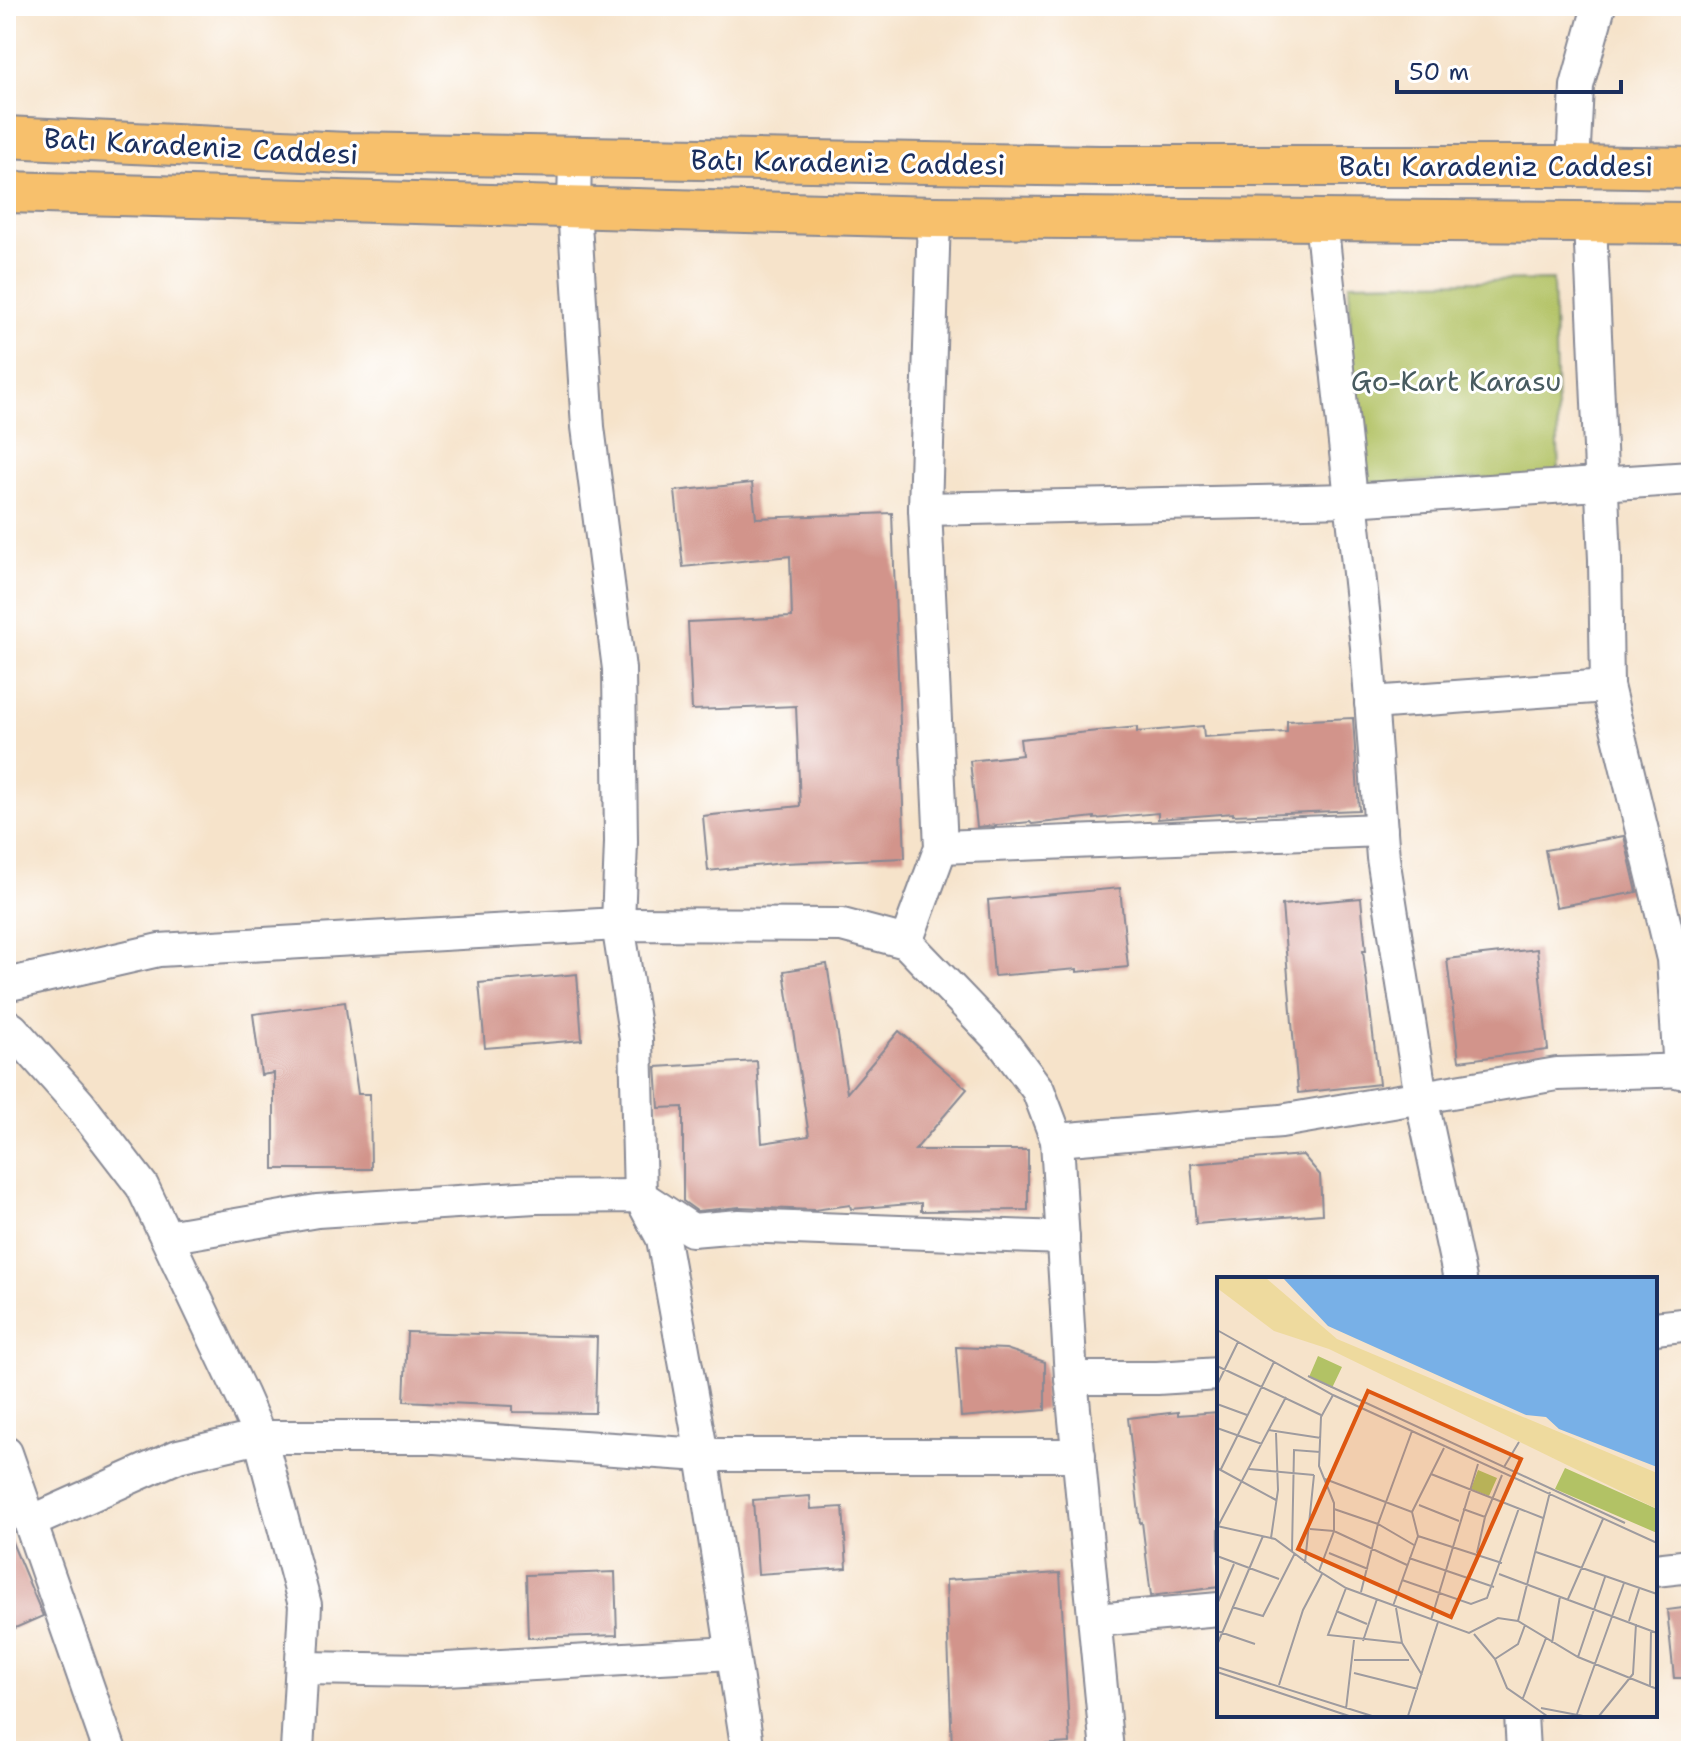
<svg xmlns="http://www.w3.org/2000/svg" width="1697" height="1757" font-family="'Shantell Sans',sans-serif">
<rect width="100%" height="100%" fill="#fff"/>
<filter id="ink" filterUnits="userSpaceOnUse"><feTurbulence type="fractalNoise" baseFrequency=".0125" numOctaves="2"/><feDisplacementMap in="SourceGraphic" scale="16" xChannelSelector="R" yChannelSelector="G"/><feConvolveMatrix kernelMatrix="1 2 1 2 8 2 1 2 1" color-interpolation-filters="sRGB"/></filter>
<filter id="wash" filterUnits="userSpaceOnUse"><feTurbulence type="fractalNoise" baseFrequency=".006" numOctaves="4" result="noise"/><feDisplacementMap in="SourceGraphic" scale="32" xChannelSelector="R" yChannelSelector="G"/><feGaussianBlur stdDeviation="1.8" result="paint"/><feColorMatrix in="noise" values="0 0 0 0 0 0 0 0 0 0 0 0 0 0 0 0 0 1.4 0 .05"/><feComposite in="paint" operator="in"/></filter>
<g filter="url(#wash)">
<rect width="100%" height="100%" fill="#f6e3ca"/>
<path fill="#b2c265" stroke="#667862" stroke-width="2" d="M1553,280l6,196 -202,8 -8,-201z"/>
<g id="blocks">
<g fill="#d2948b">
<path d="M752,483l4,35 136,-5 13,345 -122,5 -75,8 -5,-55 97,-10 -4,-100 -104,4 -4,-88 104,-5 -2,-61 -107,11 -8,-76z"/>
<path d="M1353,718l6,92 -126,5v-2l-75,6v-6l-64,6v-2l-62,7 -2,-2 -53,5 -7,-66 52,-6 -2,-16 117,-12v5l66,-6 1,11 83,-5v-11z"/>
<path d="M1624,836l13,56 -81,15 -11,-57z"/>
<path d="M1120,888l8,79 -51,5v-3l-83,7 -6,-76z"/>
<path d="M1361,898l5,53h-3l16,133 -81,9 -16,-188z"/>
<path d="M1537,949l11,101 -89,11 -12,-102z"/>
<path d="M827,964l20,129 52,-62 68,58 -52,61h113v60l-107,1v-8l-70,6 -1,-4 -36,5 -74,-3 -43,4 -14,-10v-94l-24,1 -3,-41 101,-6 5,82 47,-7 -25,-165z"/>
<path d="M577,974l5,66 -97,8 -6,-65z"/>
<path d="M345,1002l13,92h12l1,75h-97v-96l-13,2 -8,-61z"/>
<path d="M1303,1155l17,20 2,39 -126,10 -5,-60z"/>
<path d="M407,1332l190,5 -2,76 -82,-1v-6l-109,-5z"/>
<path d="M956,1347l50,2 39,13v48l-84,7z"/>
<path d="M1178,1412v3l41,-3v175l-68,9 -9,-74 -2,1 -12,-105z"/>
<path d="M810,1496l1,13 32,-2 4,61 -89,6 -5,-74z"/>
<path d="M6,1528l37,88 -37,16z"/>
<path d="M615,1572l2,63 -89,3 -2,-63z"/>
<path d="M1060,1573l10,170 -118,7 -6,-170z"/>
<path d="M1691,1607v71h-17l-7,-68z"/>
</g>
</g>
</g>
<g filter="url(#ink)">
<use href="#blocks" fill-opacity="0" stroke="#888994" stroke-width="2"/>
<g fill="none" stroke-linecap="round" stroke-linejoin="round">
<defs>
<g id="minor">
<path d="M575,157l-1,51 14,219 31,242 2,173 -3,82 18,115 4,157 23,43 39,216 46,296"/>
<path d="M1573,166l4,-80 22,-80"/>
<path d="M1321,220l46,427 16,211 38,239 39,182"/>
<path d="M925,509l425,-9 341,-22"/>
<path d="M1607,686l66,273 7,113"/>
<path d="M1371,703l236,-17 -2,-126 -15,-337"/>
<path d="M941,847l440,-17"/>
<path d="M906,942l35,-95 -16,-338 9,-292"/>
<path d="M6,985l153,-35 459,-26 224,1 64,17 97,101 35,47 19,50 14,238 36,373"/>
<path d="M6,1025l6,4 67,75 63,82 100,210 18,41 45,168 -8,146"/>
<path d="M1057,1140l224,-19 276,-47 134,-4"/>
<path d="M167,1237l150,-26 218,-14 105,-1 52,34 47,-4 324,12"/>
<path d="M1655,1328l36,-4"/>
<path d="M1071,1378h86l62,-4"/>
<path d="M6,1453l104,298"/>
<path d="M31,1522l147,-66 82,-19h175l267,18h377"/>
<path d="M1655,1570l36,-4"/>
<path d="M1096,1620l123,-11"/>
<path d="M302,1668l126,2 304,-17"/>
<path d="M1521,1715l2,36"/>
</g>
<g id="major">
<path d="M6,137l341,16 753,13h473l118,2"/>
<path d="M6,192l928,25 757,6"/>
</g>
</defs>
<use href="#minor" stroke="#888994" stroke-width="36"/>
<use href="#major" stroke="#888994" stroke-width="44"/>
<use href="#minor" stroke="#fff" stroke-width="32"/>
<use href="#major" stroke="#f7c06c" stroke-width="40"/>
</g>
</g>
<g text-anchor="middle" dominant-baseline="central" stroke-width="6" stroke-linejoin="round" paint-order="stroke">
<g font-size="28" fill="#1b2f5e" stroke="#fff">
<text transform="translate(201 146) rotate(3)">Batı Karadeniz Caddesi</text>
<text transform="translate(848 162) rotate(1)">Batı Karadeniz Caddesi</text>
<text x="1496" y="166">Batı Karadeniz Caddesi</text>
</g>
<g font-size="28" fill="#485b60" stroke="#fff">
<text x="1456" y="381">Go-Kart Karasu</text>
</g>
</g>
<g transform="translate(1217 1277)">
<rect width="440" height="440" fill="#f6e3ca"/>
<path d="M101,79l24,11 -10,21 -23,-11zM348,191l92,41v24l-102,-44zM261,193l19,8 -8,18 -18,-7z" fill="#b2c265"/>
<path d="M0,1h49l71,61 320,134v36l-328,-160 -55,-18 -57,-43z" fill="#eeda9e"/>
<path d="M66,1h374v189l-98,-38 -13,-12 -20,-2 -198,-89z" fill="#78b0e7"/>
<path fill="none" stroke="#9e9b9f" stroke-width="2" d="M0,53l116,65 324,148M0,89l104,49M91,99l317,147M0,108l21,-43M116,118l-12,22 -2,49 15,37v28l-15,40 27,17 123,45 29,-15 20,3 60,36 79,32M0,127l30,11M0,151l45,16M52,153l52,8M287,190l15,-25M0,191l59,32M4,192l53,-107M32,192l65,6M214,197l112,44M108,202l87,33 6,24 -25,70M202,228l40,16M117,232l44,15 36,21M246,232l22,8 17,-42M195,235l32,-64M0,249l58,13 43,32M0,251l69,-131M93,252l24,2 73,34M201,259l84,27M54,261l7,-48 -2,-57M75,274l2,-101 26,2M319,275l121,42M112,276l39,16M260,276l8,-36M0,279l62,23M192,281l85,29M88,286l9,-88M282,297l158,59M185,303l69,24 16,-6 32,-90M129,311l-18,47 74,8 20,32M144,315l17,-68 34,-93M351,322l35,-80M1,325l16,-38M15,330l31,9 32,-63M179,331l6,35M119,334l31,13M214,343l47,-156M301,344l32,-129M412,344l10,-32M0,354l38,13M257,357l21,25 12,29 40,28M146,364l14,-42M335,366l8,-47M0,368l46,-109M361,380l27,-80M278,382l23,-15 7,-19M137,383h55M0,390l155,49M0,395l132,44M137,396l64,16M62,408l24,-75 19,-36M433,409l1,-55M306,421l23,-60M324,431l42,8M129,432l8,-69M360,437l47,-131M191,439l30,-94M382,439l34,-42 3,-50"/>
<path fill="#de5710" fill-opacity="0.15" stroke="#de5710" stroke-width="4" d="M151,114l153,68 -70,158 -153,-68z"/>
<rect width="440" height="440" fill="none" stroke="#1b2f5e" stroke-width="4"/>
</g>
<rect width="1697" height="1757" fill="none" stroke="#fff" stroke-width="32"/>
<path d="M1397 80v12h224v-12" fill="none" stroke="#1b2f5e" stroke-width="4"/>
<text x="1409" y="80" font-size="24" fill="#1b2f5e" stroke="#ffffff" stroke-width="6" paint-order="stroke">50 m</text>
</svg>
